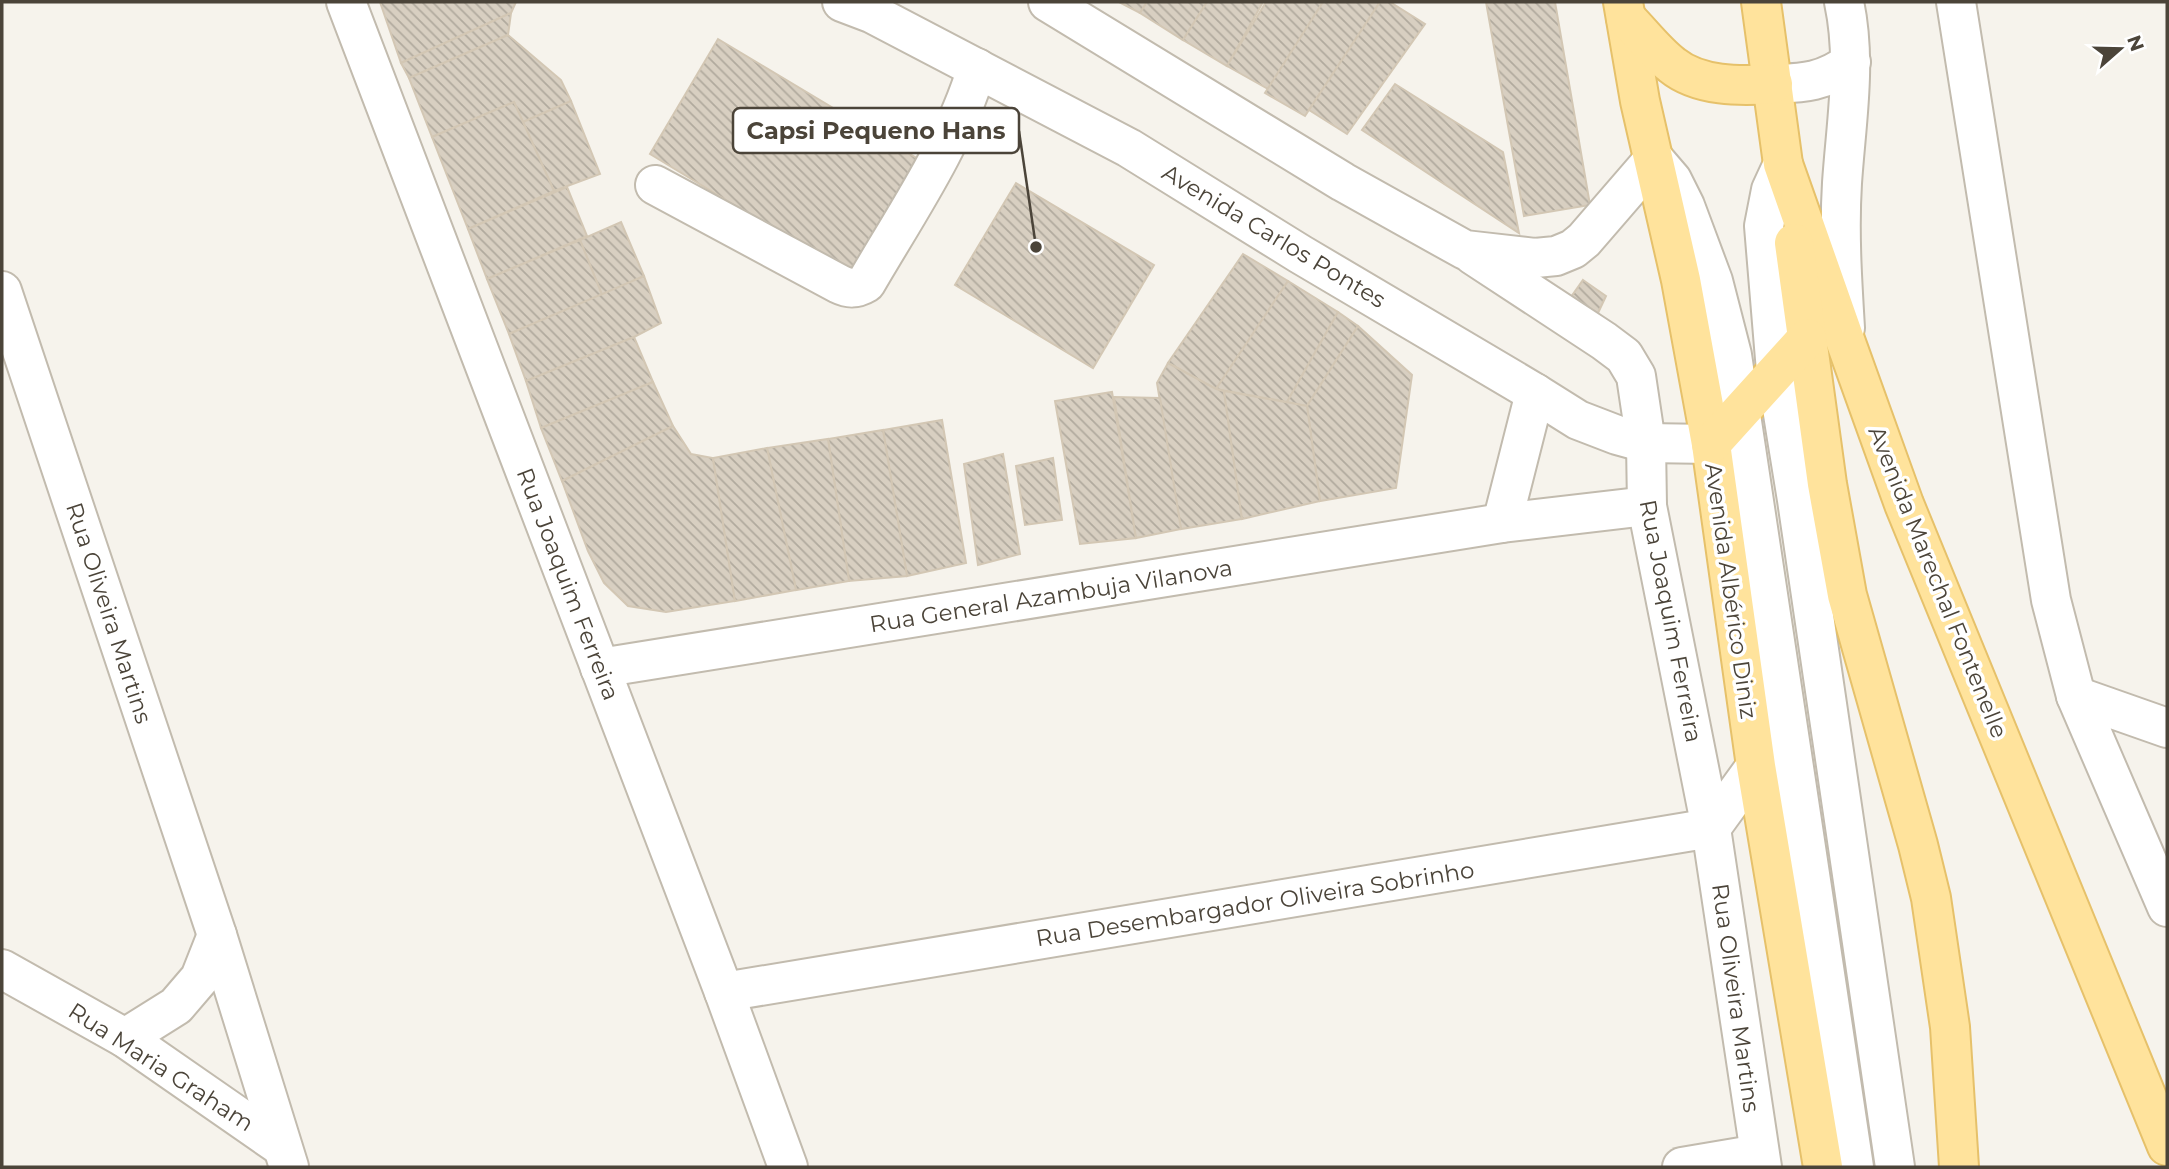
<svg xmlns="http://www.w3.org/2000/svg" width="2169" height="1169" font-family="Montserrat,sans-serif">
<defs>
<pattern id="building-back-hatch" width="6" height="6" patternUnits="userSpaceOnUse" patternTransform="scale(1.75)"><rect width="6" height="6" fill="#d8cfc1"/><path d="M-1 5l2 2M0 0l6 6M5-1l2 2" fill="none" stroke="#b1aa9e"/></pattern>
</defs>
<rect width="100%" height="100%" fill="#f6f3ec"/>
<g fill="url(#building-back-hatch)" stroke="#d3c7b4" stroke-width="2">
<path d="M380,2h136l-5,11 -110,50z"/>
<path d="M1119,2h28l-7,11z"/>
<path d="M1147,2h60l-24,38 -43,-27z"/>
<path d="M1207,2h56l-36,64 -44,-26z"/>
<path d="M1266,2h57l-55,87 -41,-23z"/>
<path d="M1323,2h57l-75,114 -40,-23z"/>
<path d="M1380,2h10l35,22 -78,110 -38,-24z"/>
<path d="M1486,2h69l35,203 -66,11z"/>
<path d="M511,13l-3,22 -99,43 -8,-15z"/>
<path d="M508,35l53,45 10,21 -48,21 -9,-20 -82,35 -23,-59z"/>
<path d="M718,39l212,127 -69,116 -211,-128z"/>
<path d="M1395,84l108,68 16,81 -157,-103z"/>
<path d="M571,101l29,73 -46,17 -31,-69z"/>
<path d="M514,102l40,89 -86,38 -36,-92z"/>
<path d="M1016,183l138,82 -61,103 -138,-83z"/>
<path d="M567,187l20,49 -100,43 -19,-50z"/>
<path d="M621,222l23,54 -42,19 -22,-55z"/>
<path d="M580,240l22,55 -93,39 -22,-55z"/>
<path d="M1243,254l45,27 -72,108 -48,-26z"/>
<path d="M644,276l17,47 -27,14 -108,44 -17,-47z"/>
<path d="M1583,280l23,16 -8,17 -27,-16z"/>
<path d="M1288,281l50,31 -51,90 -71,-13z"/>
<path d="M1338,312l20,14 -51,80 -20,-4z"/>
<path d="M1358,326l54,49 -16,113 -76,13 -13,-95z"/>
<path d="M634,337l19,45 -112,46 -15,-47z"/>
<path d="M1168,363l48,26 8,2 18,128 -61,10 -24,-146z"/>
<path d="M653,382l20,44 -111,55 -21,-53z"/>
<path d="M1224,391l83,15 13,95 -78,18z"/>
<path d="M1112,392l24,146 -56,6 -25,-143z"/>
<path d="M1114,397l46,1 21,131 -45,9z"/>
<path d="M942,420l24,143 -59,13 -24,-146z"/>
<path d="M673,426l18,28 22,4 22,143 -69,11 -38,-6 -24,-23 -16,-32 -26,-70z"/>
<path d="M883,430l24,146 -58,5 -21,-142z"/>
<path d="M828,439l21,142 -53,9 -29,-142z"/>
<path d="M767,448l29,142 -61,11 -22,-143z"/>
<path d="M1003,454l17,100 -42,11 -14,-101z"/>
<path d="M1053,458l9,62 -37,5 -9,-59z"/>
</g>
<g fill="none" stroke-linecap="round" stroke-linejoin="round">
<defs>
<g id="minor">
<path d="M346,2l378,990 64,175"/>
<path d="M842,2l29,11 258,135 171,106 235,139 43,27 39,15 29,8 65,1"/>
<path d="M1048,2l295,180 122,68 70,8 21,-2 17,-7 11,-9 70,-81 18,21 13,26 28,75 19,74 122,812"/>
<path d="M1844,2c13,60 2,121 -2,181 -3,48 0,96 3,145"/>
<path d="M1956,2l95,598 25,96"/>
<path d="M1773,84c32,-1 51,-2 78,-22"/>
<path d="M1783,164l-12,26 -7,36 12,145 21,129 98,667"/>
<path d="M655,185l184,99c10,5 17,5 27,-1 40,-69 88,-138 111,-215"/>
<path d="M1473,255l131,86 20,15 12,20 10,67 1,63 64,322 51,339"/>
<path d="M2,291l215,644 72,232"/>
<path d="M1502,523l33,-130"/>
<path d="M600,668l902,-145 145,-17"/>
<path d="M2167,728l-91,-32 91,211"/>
<path d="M2,969l123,69 157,109"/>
<path d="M724,992l987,-164 45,-62"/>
<path d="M125,1038l51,-32 24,-28 17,-43"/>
<path d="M1682,1167l77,-13"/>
</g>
<g id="major">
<path d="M1623,2l17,99 41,179 30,164 45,322 67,401"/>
<path d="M1761,2l22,162 62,176 59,164 263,642"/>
<path d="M1626,18c15,15 29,34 46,47 27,22 68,21 101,19"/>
<path d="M1794,243l33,241 20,111 71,250 13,53 19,129 9,140"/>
<path d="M1711,444l96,-106"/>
</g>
</defs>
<use href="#minor" stroke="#c2bbae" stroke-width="42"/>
<use href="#major" stroke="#e6c16a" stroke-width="42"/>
<use href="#minor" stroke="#fff" stroke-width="38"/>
<use href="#major" stroke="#ffe39c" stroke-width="38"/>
</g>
<g text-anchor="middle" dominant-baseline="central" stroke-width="7" stroke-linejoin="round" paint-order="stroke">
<g font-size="23" fill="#4b4439" stroke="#fff">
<text transform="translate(1274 236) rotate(31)">Avenida Carlos Pontes</text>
<text transform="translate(1938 582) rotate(68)">Avenida Marechal Fontenelle</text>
<text transform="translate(568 584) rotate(69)">Rua Joaquim Ferreira</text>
<text transform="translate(1731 591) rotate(82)">Avenida Albérico Diniz</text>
<text transform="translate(1051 596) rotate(-9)">Rua General Azambuja Vilanova</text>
<text transform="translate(109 613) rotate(72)">Rua Oliveira Martins</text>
<text transform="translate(1671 621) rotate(79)">Rua Joaquim Ferreira</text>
<text transform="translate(1255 904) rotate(-9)">Rua Desembargador Oliveira Sobrinho</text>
<text transform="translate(1736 998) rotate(82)">Rua Oliveira Martins</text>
<text transform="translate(161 1067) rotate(33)">Rua Maria Graham</text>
</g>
</g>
<path fill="none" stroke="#4b4439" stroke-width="2.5" d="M1036 247L1019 131"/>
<circle fill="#4b4439" stroke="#fff" stroke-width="2.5" cx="1036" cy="247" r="7"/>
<rect fill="#fff" stroke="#4b4439" stroke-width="2.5" x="733" y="108" width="286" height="45" rx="7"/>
<g font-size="24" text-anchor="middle" font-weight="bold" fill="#4b4439">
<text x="876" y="139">Capsi Pequeno Hans</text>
</g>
<rect width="2169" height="1169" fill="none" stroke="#4b4439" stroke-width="7"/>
<g transform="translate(2120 49) rotate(70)" stroke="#ffffff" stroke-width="5" paint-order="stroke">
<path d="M0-5L12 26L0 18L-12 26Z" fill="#4b4439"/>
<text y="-10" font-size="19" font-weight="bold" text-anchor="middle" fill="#4b4439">N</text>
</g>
</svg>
